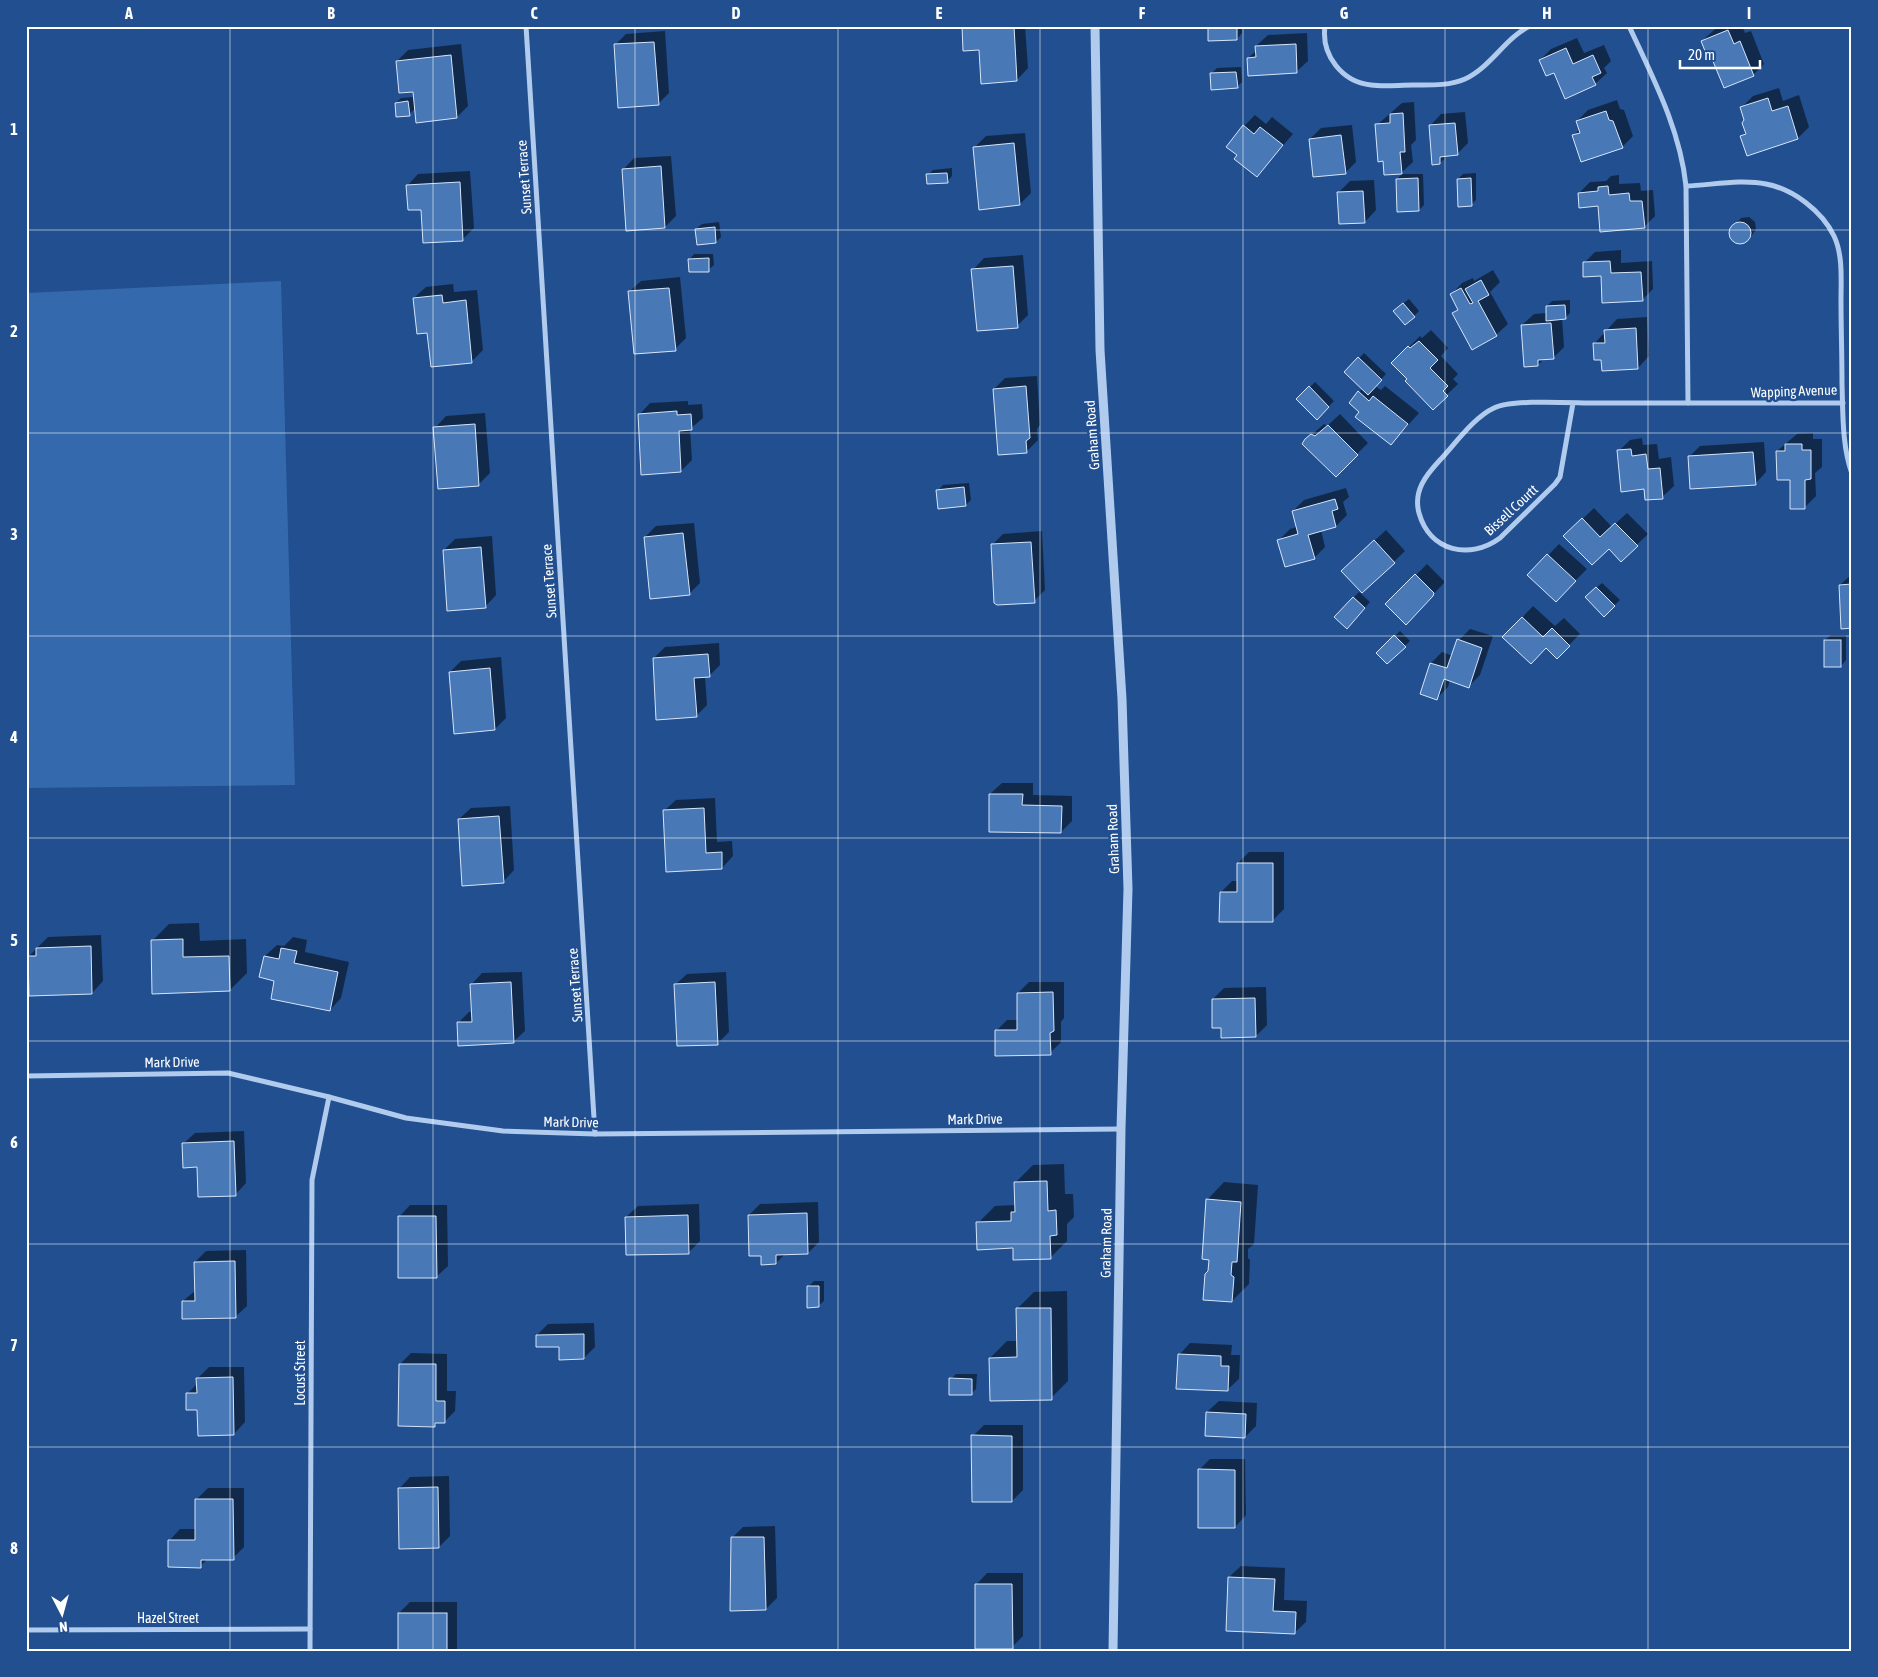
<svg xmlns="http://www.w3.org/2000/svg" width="1878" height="1677" font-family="'Asap Condensed',sans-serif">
<rect width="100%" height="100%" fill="#214f8f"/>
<path fill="#3469ad" d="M281,281l14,504 -269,3v-495z"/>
<g fill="#0007">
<path d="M963,26h62l3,42 -11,12 -37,-31z"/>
<path d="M1209,26h33v7l-5,6z"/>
<path d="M1723,26h19l3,7 6,-2 13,33 -11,11 -43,-22 -8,-12 12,-11z"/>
<path d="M665,31l4,62 -11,11 -43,-59 11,-11z"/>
<path d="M1307,33l1,28 -12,11 -48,-14 9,-8 -1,-4 12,-11z"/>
<path d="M1577,38l7,15 20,-8 7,16 -7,7 3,5 -12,11 -40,-13 -15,-11 11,-11z"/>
<path d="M461,44l7,62 -11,11 -41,-9 -7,6 -13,-11 5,-5 13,-1v-6l-17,-30 11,-11z"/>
<path d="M1241,67l1,15 -5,5 -26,-13 6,-6z"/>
<path d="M1779,88l4,13 16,-6 10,32 -11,11 -51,16 -5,-17 4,-5 -1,-12 -4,-12 12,-12z"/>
<path d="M1617,100l3,9 4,1 9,26 -11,11 -49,-11 7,-7 -3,-8 11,-11z"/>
<path d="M1414,102l2,38 -5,5 2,17 -12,11 -17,-13 -7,-35 25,-22z"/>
<path d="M1465,112l3,31 -11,11 -9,1 -8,8 -10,-37 11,-12z"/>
<path d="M1255,115l11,9 6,-7 21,17 -36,41 -18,-20 5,-29z"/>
<path d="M1352,125l4,37 -11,11 -35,-34 11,-11z"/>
<path d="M1025,133l6,60 -11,11 -45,-57 11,-11z"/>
<path d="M671,156l5,60 -11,11 -42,-57 11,-12z"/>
<path d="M952,168v8l-5,6 -19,-7 5,-5z"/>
<path d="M470,171l4,57 -11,11 -41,-31 -15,-22 11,-12z"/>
<path d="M1476,173v27l-5,5 -13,-26 5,-5z"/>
<path d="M1402,174h21l1,31 -5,5 -22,-31z"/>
<path d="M1619,175v9l21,-1 1,8 12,-1 2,26 -11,11 -65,-34 11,-11 16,-1 5,-5z"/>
<path d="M1374,180l2,30 -11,12 -27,-29 12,-12z"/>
<path d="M1749,217l6,5 1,8 -11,13 -8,1 -6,-5 -1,-8 11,-13z"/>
<path d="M719,222l2,15 -5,5 -20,-13 6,-5z"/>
<path d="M1621,250v13l31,-2 1,28 -11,11 -58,-37 11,-11z"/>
<path d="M694,254h19l1,11 -6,5 -19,-10z"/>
<path d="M1023,255l5,60 -11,11 -44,-56 11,-12z"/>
<path d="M1493,270l7,12 -10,10 18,32 -12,11 -43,-22 6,-5 -8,-13 11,-12 11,-5 1,3z"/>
<path d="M680,277l6,61 -11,11 -46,-57 12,-11z"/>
<path d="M453,284l1,8 23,-2 6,60 -11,11 -43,-30 -15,-33 12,-11z"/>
<path d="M1409,299l10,12 -5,5 -14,-10z"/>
<path d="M1570,300v13l-5,5h-3l2,29 -11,11 -9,1 -6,6 -16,-40 12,-11 13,-1v-7l5,-5z"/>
<path d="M1647,317l2,39 -11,12 -36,-10 -8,-14 23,-25z"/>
<path d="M1431,330l17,18 -7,8 17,18 -5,5 5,5 -25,24 -40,-45 27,-27 2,2z"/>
<path d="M1364,353l22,21 -11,12 6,4 4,-4 34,27 -28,31 -30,-33 -2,-19 4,-4 -17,-16z"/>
<path d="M1037,376l3,49 -3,4 1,11 -12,12 -32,-63 11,-11z"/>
<path d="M1315,382l19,19 -17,17 -19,-19z"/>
<path d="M688,401v4l14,-1 1,14 -13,11 2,31 -11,11 -42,-56 11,-12z"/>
<path d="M485,413l5,60 -11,11 -40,3 -4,-59 11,-12z"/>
<path d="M1340,414l28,29 -32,32 -30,-35 18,-16 3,2z"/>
<path d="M1813,433v6h9v28l-7,6 1,23 -11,11 -28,-56 20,-17z"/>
<path d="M1642,438l1,7 14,-1 2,15 12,-2 3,29 -12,11 -17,-9 -26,-37 11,-11z"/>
<path d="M1764,442l2,30 -11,12 -66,-27 11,-11z"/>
<path d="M969,483l2,17 -5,5 -28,-14 5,-6z"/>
<path d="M1346,488l3,9 -6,5 4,13 -11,11 -15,4 4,17 -11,11 -35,-18 11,-11 7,-2 -4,-16 11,-11z"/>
<path d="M1594,508l18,19 15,-14 21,21 -27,26 -12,-13 -44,-11z"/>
<path d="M694,523l6,60 -11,11 -44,-57 11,-11z"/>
<path d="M1386,530l19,21 -43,41 -8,-32z"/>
<path d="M1042,531l3,59 -11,11 -42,-56 11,-11z"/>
<path d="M492,536l4,59 -11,12 -41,-57 11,-11z"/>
<path d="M1559,544l28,25 -31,31 -27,-25z"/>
<path d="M1427,564l17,17v2l-38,40 -19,-19z"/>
<path d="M1852,574v53l-12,-42z"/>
<path d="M1602,583l18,17 -16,15 -18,-18z"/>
<path d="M1359,592l11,10 -18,20 -16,-6z"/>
<path d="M1533,606l22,20 9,-8 16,16 -23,23 -11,-10 -42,-10z"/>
<path d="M1470,629l23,7 -13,39 -11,11 -19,-6 -2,7 -11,11 -16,-5 10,-30 11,-11 11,4 6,-16z"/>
<path d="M1400,631l10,10 -23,22 -9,-10z"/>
<path d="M1831,635h15v25l-5,6 -16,-26z"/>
<path d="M719,643l1,22 -11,11h-4l2,29 -11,11 -42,-58 11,-11z"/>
<path d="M501,657l5,61 -11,11 -45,-57 11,-11z"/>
<path d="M1002,783h31v12l39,1v25l-11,11 -71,-38z"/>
<path d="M715,798l2,44 15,-1 1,15 -11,12 -55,2 -3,-59 12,-11z"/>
<path d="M510,806l4,64 -11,12 -44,-63 12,-11z"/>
<path d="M1249,852h35v57l-11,11 -52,-28 11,-11h6v-18z"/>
<path d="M199,923l1,18 46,-2 1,34 -17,17 -78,-49 17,-17z"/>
<path d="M101,935l2,46 -11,12 -63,-37 19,-19z"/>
<path d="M293,937l14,3 -2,12 44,10 -8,36 -11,12 -54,-30 -15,-4 4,-20 12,-11 7,1z"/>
<path d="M522,972l3,59 -12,11 -55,-19 11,-11h3l-1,-27 11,-12z"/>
<path d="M726,972l3,60 -11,11 -43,-58 12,-11z"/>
<path d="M1029,982h35v36l-3,4v20l-11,11 -54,-22 11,-11h12l-1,-27z"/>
<path d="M1266,987l1,38 -11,11 -43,-37 11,-11z"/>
<path d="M244,1131l2,52 -11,12 -37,-29 -15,-22 12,-11z"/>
<path d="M1064,1164l1,30h8l1,23 -7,7v17l-17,17 -36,-11 -36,-24 17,-17 21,-1v-23l17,-17z"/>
<path d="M1224,1182l34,3 -4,59 -6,5v9l2,2 -1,24 -17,17 -23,-30 1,-12 -3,-59z"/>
<path d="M818,1202l1,40 -11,11 -23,1 -9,9 -14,-9 -13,-39 11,-11z"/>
<path d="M699,1204l1,37 -11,11 -63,-35 12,-11z"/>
<path d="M410,1205h37l1,61 -12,11 -37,-60z"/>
<path d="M246,1250l1,56 -12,11 -52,-16 13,-11 -1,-28 11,-11z"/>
<path d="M814,1281h10v20l-6,5 -9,-20z"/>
<path d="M1067,1291l1,90 -17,17 -61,-40 17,-17h11l-1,-32 17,-17z"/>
<path d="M594,1323l1,24 -11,11 -47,-23 11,-11z"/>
<path d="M1190,1343l42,2 -1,10h9l-1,24 -12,11 -48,-35z"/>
<path d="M411,1353l36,1v37h9l-1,20 -11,11h-6l-3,3 -35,-61z"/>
<path d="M209,1367h35l1,55 -11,12 -36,-25 -10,-16 10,-10v-5z"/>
<path d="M956,1374h21l-1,15 -5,5 -20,-15z"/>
<path d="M1219,1401l38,2 -1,23 -11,11 -38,-25z"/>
<path d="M984,1425h39v65l-11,11 -39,-65z"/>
<path d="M1210,1459h35l1,56 -11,12 -36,-57z"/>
<path d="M449,1476l1,60 -11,11 -40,-58 11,-12z"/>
<path d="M208,1488h36v59l-11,11 -25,1 -8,7 -31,-25 11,-12h17l-1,-29z"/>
<path d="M775,1526l2,72 -11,11 -34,-71 11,-11z"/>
<path d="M1241,1566l44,2 -1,32 23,1 -1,21 -12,11 -65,-56z"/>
<path d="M987,1573h36v63l-11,11 -36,-62z"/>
<path d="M410,1602h47v49h-57l-1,-38z"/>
</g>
<g fill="#4978b7" stroke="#d6e5f9">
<path d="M962,26h52l3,55 -36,3 -2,-34 -16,1z"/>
<path d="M1208,26h29v14l-29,1z"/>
<path d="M1728,30l6,14 6,-3 14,35 -30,12 -14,-34 -3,2 -6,-15z"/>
<path d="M654,42l5,63 -41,3 -4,-64z"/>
<path d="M1296,44l1,29 -49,3 -1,-18 9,-1 -1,-11z"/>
<path d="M1566,48l7,16 20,-9 8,18 -9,4 4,8 -31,14 -11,-26 -8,3 -7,-16z"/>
<path d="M451,55l6,63 -41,5 -3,-31 -14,1 -3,-32z"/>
<path d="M1236,72l2,16 -27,2 -1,-17z"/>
<path d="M1768,98l4,13 16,-5 10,33 -51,17 -7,-20 6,-2 -4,-11 2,-3 -4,-13z"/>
<path d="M408,101l2,15 -14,1 -1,-14z"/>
<path d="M1606,111l3,9 4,1 10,27 -42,14 -9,-27 8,-2 -4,-12z"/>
<path d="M1403,113l2,39h-5l2,22 -18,1 -1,-14 -5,1 -3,-38 15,-1v-9z"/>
<path d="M1455,123l3,32 -18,2v7l-8,1 -3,-40z"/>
<path d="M1243,125l11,9 6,-7 23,18 -26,32 -23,-18 3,-4 -11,-8z"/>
<path d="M1341,135l5,39 -33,3 -4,-38z"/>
<path d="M1014,143l6,62 -41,5 -6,-63z"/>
<path d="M661,166l4,62 -39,3 -4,-62z"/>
<path d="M947,173l1,10 -21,1 -1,-10z"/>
<path d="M1418,178l1,33 -22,1 -1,-33z"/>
<path d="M1471,178l1,28 -14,1 -1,-28z"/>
<path d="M460,182l3,59 -40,2 -2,-33h-13l-2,-25z"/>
<path d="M1608,186l1,9 20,-2 1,8h12l3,27 -45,4 -2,-26 -19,2 -1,-15 20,-2v-4z"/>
<path d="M1363,191l2,32 -26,1 -2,-32z"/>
<circle cx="1740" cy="233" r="11"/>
<path d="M715,227l1,16 -19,2 -2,-16z"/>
<path d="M709,258v14h-20l-1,-13z"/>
<path d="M1610,261l1,12 30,-1 2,29 -41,2 -1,-27 -18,1v-15z"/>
<path d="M1013,266l5,62 -41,3 -6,-62z"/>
<path d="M1481,280l8,15 -11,6 19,35 -25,14 -20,-37 6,-3 -8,-16 11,-6 9,16 3,-1 -8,-14z"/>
<path d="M669,288l7,63 -42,3 -6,-63z"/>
<path d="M442,295l1,8 23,-3 6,63 -41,4 -4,-34 -10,1 -4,-36z"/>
<path d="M1403,303l12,14 -10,8 -12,-14z"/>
<path d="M1565,305l1,14 -20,2v-15z"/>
<path d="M1551,323l3,36 -16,1v6l-14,1 -3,-42z"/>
<path d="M1636,328l2,41 -36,2 -1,-11h-7l-1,-17h12l-1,-13z"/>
<path d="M1419,341l19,19 -8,8 18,18 -5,5 5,5 -15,14 -28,-29 2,-2 -16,-16 17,-17 2,2z"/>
<path d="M1358,357l24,23 -14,15 -24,-23z"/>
<path d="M1026,386l4,52 -4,3 1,12 -29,2 -5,-66z"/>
<path d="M1309,386l20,21 -12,13 -21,-21z"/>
<path d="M1358,391l11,10 4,-5 35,28 -17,21 -36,-28 4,-5 -10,-9z"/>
<path d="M677,411v4l14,-1 1,16 -13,1 2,41 -40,3 -3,-61z"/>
<path d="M475,424l4,62 -41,3 -5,-62z"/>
<path d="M1328,425l30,30 -22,22 -34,-33 3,-5 6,-5 4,2z"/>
<path d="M1785,444h17v6h9v29l-6,1v29h-15v-29h-13l-1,-29h9z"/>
<path d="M1631,449l1,7 14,-2 2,15 12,-1 3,31 -18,1 -1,-11 -23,3 -4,-42z"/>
<path d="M1753,452l3,33 -66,4 -2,-33z"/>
<path d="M964,487l2,19 -28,3 -2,-19z"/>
<path d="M1335,499l3,10 -6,2 4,16 -28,8 7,24 -30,8 -8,-27 21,-6 -6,-23z"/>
<path d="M1582,518l18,19 15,-14 23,23 -17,16 -12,-13 -17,16 -29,-29z"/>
<path d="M683,533l7,62 -40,4 -6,-62z"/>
<path d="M1374,540l21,23 -33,30 -21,-22z"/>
<path d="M1031,542l4,61 -38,2 -3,-2 -3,-59z"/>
<path d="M481,547l5,61 -39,3 -4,-61z"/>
<path d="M1547,554l29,27 -20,21 -29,-27z"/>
<path d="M1415,574l19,19 -1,3 -27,29 -21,-21z"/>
<path d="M1852,584v44l-11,1 -2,-44z"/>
<path d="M1596,587l19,19 -11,11 -19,-20z"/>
<path d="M1353,597l12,11 -18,21 -13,-12z"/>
<path d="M1522,617l21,20 9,-9 18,18 -13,13 -11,-11 -15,16 -29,-27z"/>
<path d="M1394,635l12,12 -19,17 -11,-11z"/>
<path d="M1457,639l25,9 -13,40 -25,-9 -7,21 -17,-6 10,-31 17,5z"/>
<rect x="1824" y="640" width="17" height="27"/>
<path d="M708,654l2,23 -16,1 3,39 -41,3 -3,-62z"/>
<path d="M490,668l5,62 -41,4 -5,-62z"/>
<path d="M989,794h34l-1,11 40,1 -1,27 -72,-1z"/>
<path d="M704,808l2,45 16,-1v17l-56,3 -3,-62z"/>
<path d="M499,816l5,67 -42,3 -4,-67z"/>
<path d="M1237,863h36v59h-54l1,-30h17z"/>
<path d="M183,939v18l46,-1 1,35 -78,3 -1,-54z"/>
<path d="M91,946l1,48 -63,2 -1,-40h8v-8z"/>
<path d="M281,948l16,3 -3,12 44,9 -8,39 -59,-12 3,-18 -15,-4 5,-21 15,3z"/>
<path d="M511,982l3,61 -56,3 -1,-24h15l-2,-38z"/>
<path d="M715,982l3,63 -41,1 -3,-62z"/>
<path d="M1053,992l1,39 -4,2 1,22 -56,1v-26h22v-37z"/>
<path d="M1255,998l1,39 -35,1v-10h-9v-29z"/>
<path d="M234,1141l2,55 -38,1 -1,-30 -14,1 -1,-25z"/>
<path d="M1047,1181l1,30 8,-1 1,25 -7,1 1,23 -38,1v-12l-36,2 -1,-28 35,-1v-9h4l-1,-30z"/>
<path d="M1206,1199l35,3 -4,60h-5l-1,13 3,2 -2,25 -29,-2 2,-26 3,-3 1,-11 -7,-1z"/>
<path d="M807,1213l1,41 -32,1v9l-15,1v-9h-12l-1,-41z"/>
<path d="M688,1215l1,39 -63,1 -1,-38z"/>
<path d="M398,1216h38l1,62h-39z"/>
<path d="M235,1261l1,57 -54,1v-18h13l-1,-39z"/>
<path d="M807,1286h12v21l-12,1z"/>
<path d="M1016,1308h35l1,92 -62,1 -1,-43 28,-1z"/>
<path d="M584,1334v25l-25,1v-13h-23v-12z"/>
<path d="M1178,1354l43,2v10h8l-1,25 -52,-2z"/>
<path d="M399,1364h37v37h9v22h-10v4l-37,-1z"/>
<path d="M233,1377l1,58 -36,1 -1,-26h-11v-17h11l-1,-15z"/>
<path d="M949,1378l23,1v16h-23z"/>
<path d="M1206,1412l40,2 -1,24 -40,-2z"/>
<path d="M971,1435l41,1v66h-40z"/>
<path d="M1198,1469l37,1v58h-37z"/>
<path d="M438,1487l1,61 -40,1 -1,-61z"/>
<path d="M195,1499h38l1,61h-33v8l-33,-1v-27h27z"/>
<path d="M731,1537h33l2,73 -36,1z"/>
<path d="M1228,1577l47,2 -2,32 23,1 -1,22 -69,-3z"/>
<path d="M975,1584h37l1,65h-38z"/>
<rect x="398" y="1613" width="49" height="38"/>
</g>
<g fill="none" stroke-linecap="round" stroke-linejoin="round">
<g stroke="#b0cbed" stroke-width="5">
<path d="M526,26l69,1108"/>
<path d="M1325,26c-4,29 17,56 46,59 13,2 28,0 42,0 17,0 36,1 52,-6 26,-12 40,-41 65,-53"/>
<path d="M1629,26c24,52 51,103 57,160l2,217"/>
<path d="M1686,186c26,-1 55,-7 80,-2 27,5 56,27 68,52 9,19 7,43 7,64 0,28 1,56 1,84 1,30 0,62 10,90"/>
<path d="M1573,403l-13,74 -5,7 -55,54c-30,22 -70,14 -81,-25 -6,-22 7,-38 21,-53 15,-16 34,-43 54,-52 18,-9 79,-5 102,-5 82,0 164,0 247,0"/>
<path d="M26,1076l202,-3 101,24 77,21 97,13 92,3 526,-5"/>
<path d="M26,1630l284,-1"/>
<path d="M310,1651l2,-471 17,-83"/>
</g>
<path stroke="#b0cbed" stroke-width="9" d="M1095,26l5,324 22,349 6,190 -7,240 -8,522"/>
</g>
<path fill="none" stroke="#fff" stroke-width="1" stroke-opacity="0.55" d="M230,26v1625M433,26v1625M635,26v1625M838,26v1625M1040,26v1625M1243,26v1625M1445,26v1625M1648,26v1625M26,230h1826M26,433h1826M26,636h1826M26,838h1826M26,1041h1826M26,1244h1826M26,1447h1826"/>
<g text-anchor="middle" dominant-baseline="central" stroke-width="5" stroke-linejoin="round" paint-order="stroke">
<g font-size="14" fill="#fff" stroke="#214f8f">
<text transform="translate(524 177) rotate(-94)">Sunset Terrace</text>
<text transform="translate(1794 391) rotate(-2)">Wapping Avenue</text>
<text transform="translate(1092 435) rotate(-94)">Graham Road</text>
<text transform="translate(1511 510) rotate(-43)">Bissell Courtt</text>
<text transform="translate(549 581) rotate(-94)">Sunset Terrace</text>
<text transform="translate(1113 839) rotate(-92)">Graham Road</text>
<text transform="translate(575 985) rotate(-94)">Sunset Terrace</text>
<text transform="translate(172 1062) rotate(-1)">Mark Drive</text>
<text transform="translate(975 1119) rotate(-1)">Mark Drive</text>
<text transform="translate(571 1122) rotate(1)">Mark Drive</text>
<text transform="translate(1106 1243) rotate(-89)">Graham Road</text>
<text transform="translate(300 1373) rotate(-90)">Locust Street</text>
<text x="168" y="1618">Hazel Street</text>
</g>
</g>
<rect width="1878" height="1677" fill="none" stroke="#214f8f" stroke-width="55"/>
<g transform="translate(62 1614) rotate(174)" stroke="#214f8f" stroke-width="4" paint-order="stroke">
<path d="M0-4L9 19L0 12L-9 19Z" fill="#ffffff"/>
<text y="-8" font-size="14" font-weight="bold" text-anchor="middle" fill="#ffffff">N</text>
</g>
<path d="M1680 60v8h80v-8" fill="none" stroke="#ffffff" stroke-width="2.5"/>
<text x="1688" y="60" font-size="15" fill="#ffffff" stroke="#214f8f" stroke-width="4" paint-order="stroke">20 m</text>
<rect x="28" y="28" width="1822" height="1622" fill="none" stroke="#fff" stroke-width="2"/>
<g font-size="16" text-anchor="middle" font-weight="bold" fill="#fff">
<text x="129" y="19">A</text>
<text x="331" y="19">B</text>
<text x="534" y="19">C</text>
<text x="736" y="19">D</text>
<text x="939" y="19">E</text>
<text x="1142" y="19">F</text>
<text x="1344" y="19">G</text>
<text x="1547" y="19">H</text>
<text x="1749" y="19">I</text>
<text x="14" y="135">1</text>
<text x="14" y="337">2</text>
<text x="14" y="540">3</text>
<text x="14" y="743">4</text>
<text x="14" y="946">5</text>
<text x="14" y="1148">6</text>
<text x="14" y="1351">7</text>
<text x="14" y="1554">8</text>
</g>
</svg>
